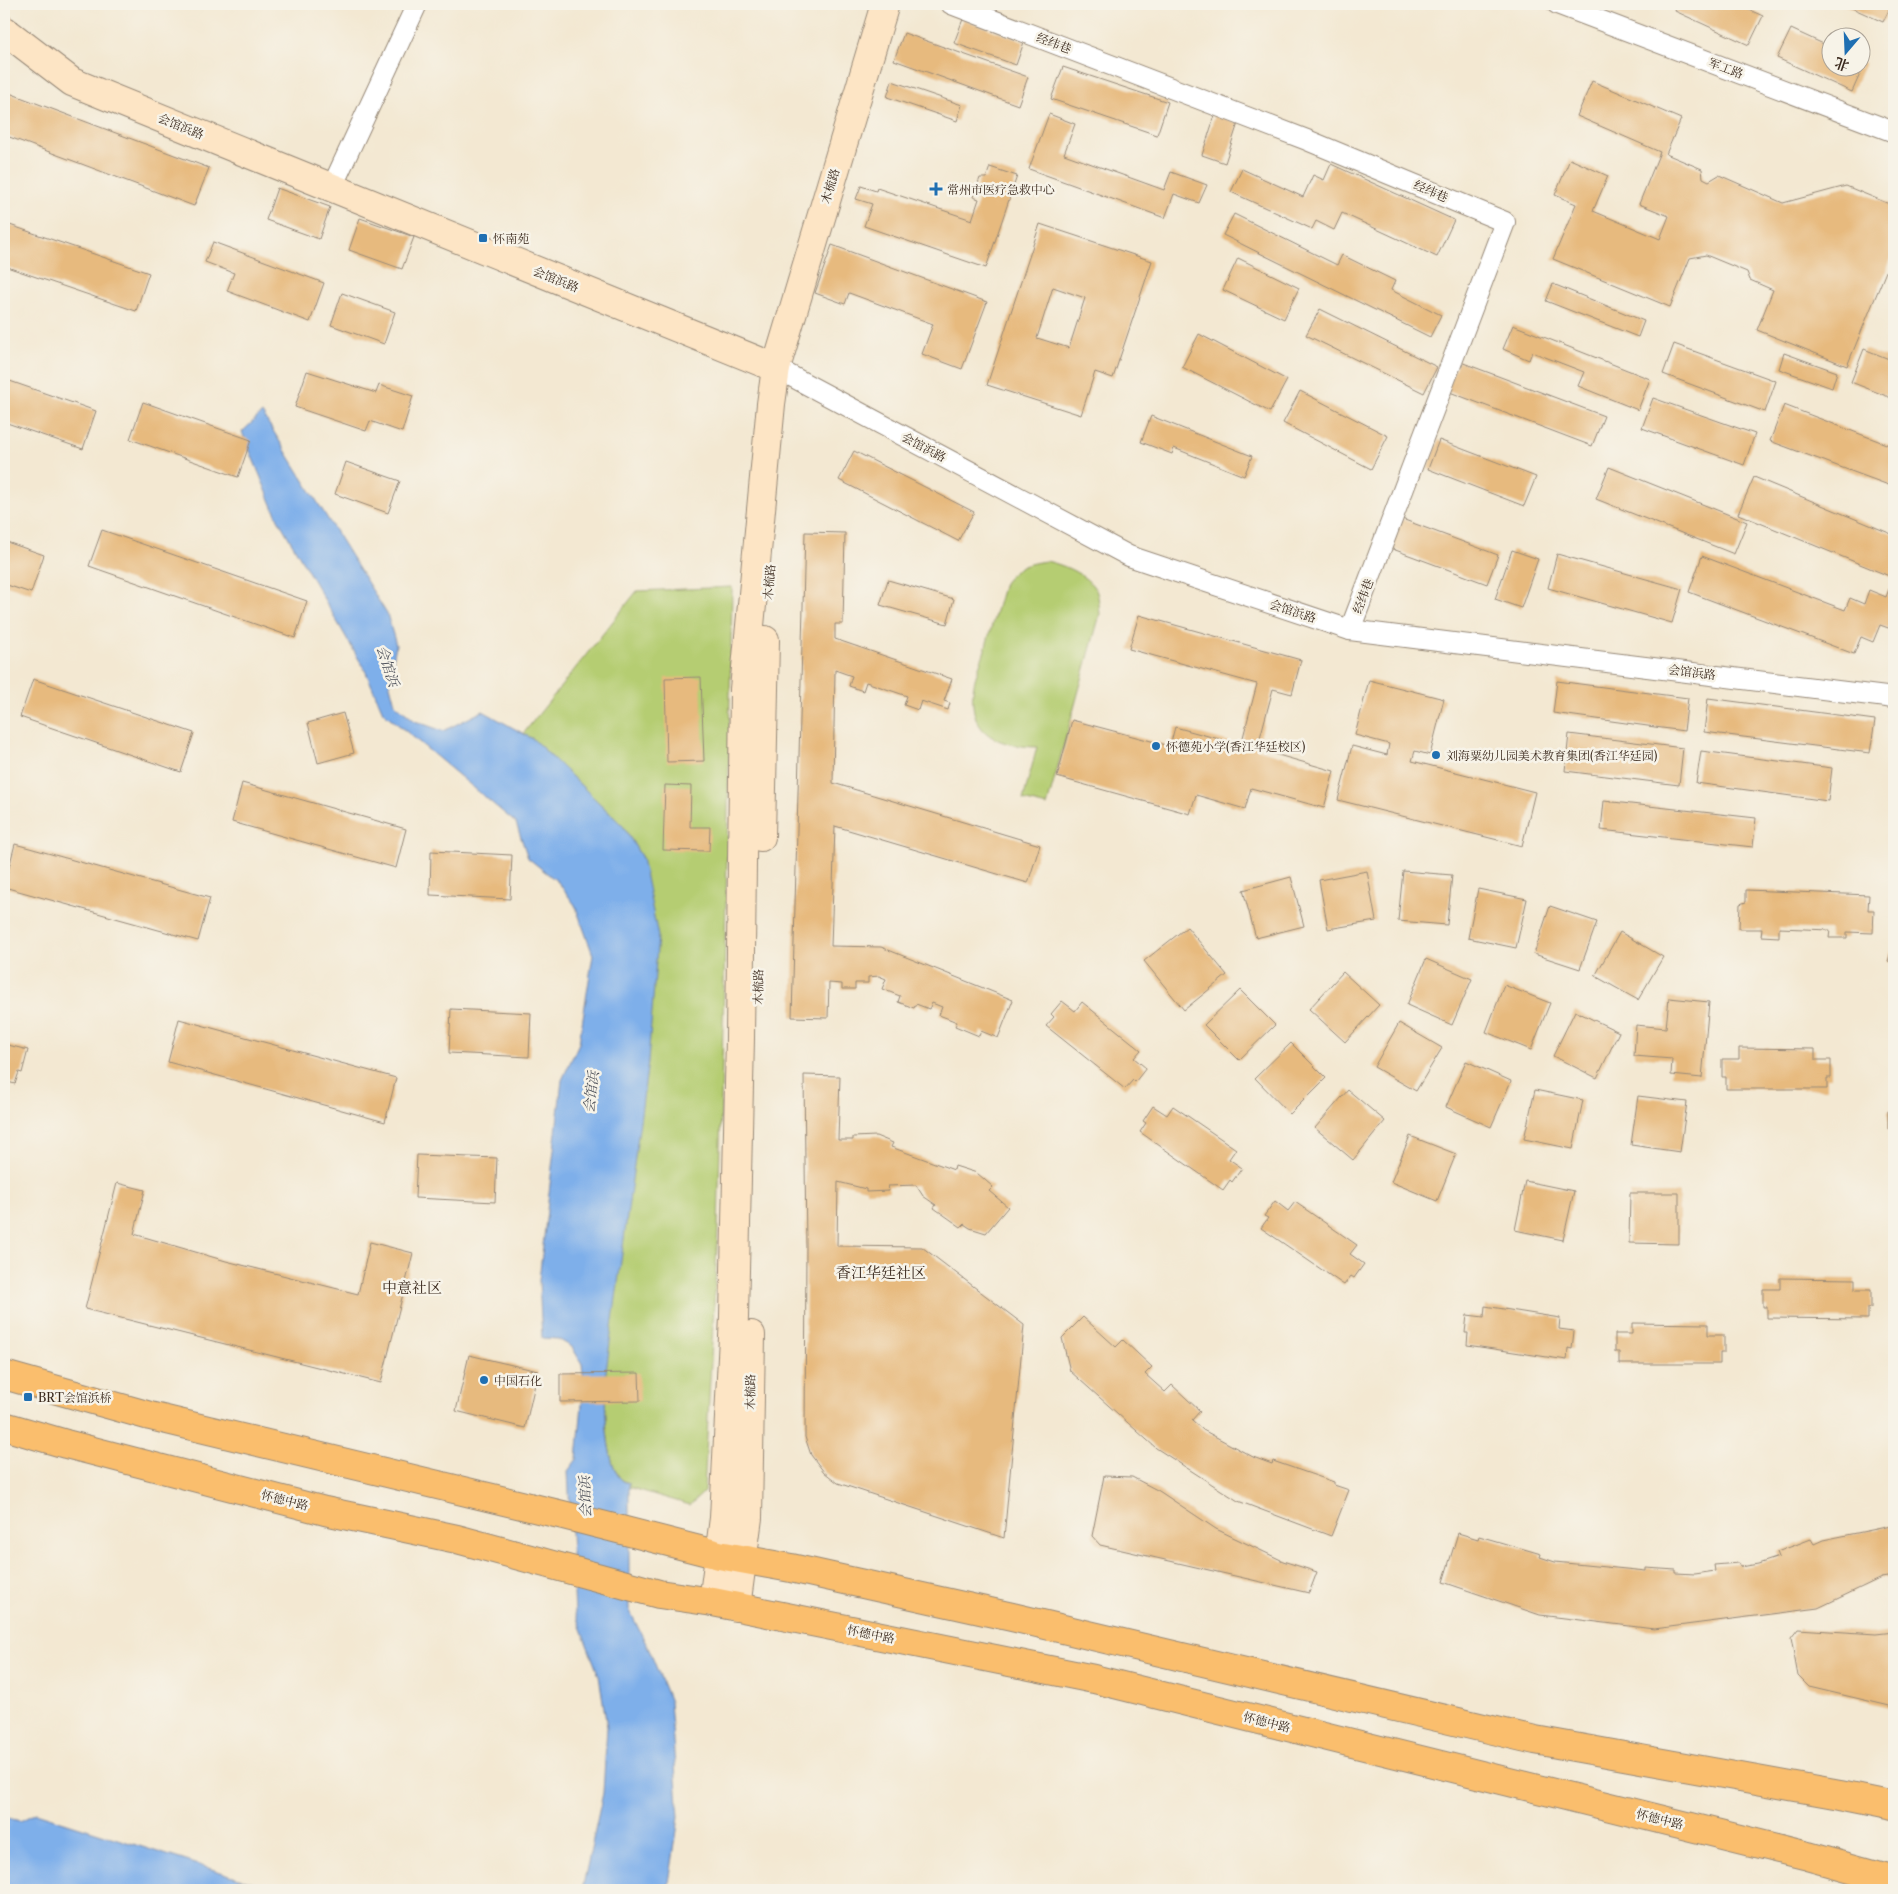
<svg xmlns="http://www.w3.org/2000/svg" width="1898" height="1894" font-family="'Libre Caslon Text','Noto Serif SC',serif">
<rect width="100%" height="100%" fill="#f7f3e8"/>
<filter id="ink" filterUnits="userSpaceOnUse"><feTurbulence type="fractalNoise" baseFrequency=".02" numOctaves="2"/><feDisplacementMap in="SourceGraphic" scale="10" xChannelSelector="R" yChannelSelector="G"/><feConvolveMatrix kernelMatrix="1 2 1 2 8 2 1 2 1" color-interpolation-filters="sRGB"/></filter>
<filter id="wash" filterUnits="userSpaceOnUse"><feTurbulence type="fractalNoise" baseFrequency=".0096" numOctaves="4" result="noise"/><feDisplacementMap in="SourceGraphic" scale="20" xChannelSelector="R" yChannelSelector="G"/><feGaussianBlur stdDeviation="1.12" result="paint"/><feColorMatrix in="noise" values="0 0 0 0 0 0 0 0 0 0 0 0 0 0 0 0 0 1.4 0 .05"/><feComposite in="paint" operator="in"/></filter>
<g filter="url(#wash)">
<rect width="100%" height="100%" fill="#f3e8d2"/>
<g fill="#b5cd72" stroke="#787c48">
<path d="M1046,561c18,4 40,13 50,29 3,6 3,17 4,24l-53,192 -24,-6 14,-53c-37,-1 -68,-11 -64,-56 1,-13 7,-26 11,-38 7,-23 13,-47 20,-70 13,-17 22,-19 42,-22z"/>
<path d="M732,587l-5,271 -9,370 -14,264 -14,13 -61,-18v-4c0,0 -7,-3 -7,-3 -17,-14 -17,-80 -17,-101l37,-521 -19,-32 -90,-87 -10,-5 114,-143z"/>
</g>
<g fill="#7eafea" stroke="#5c6c84">
<path d="M262,413l125,201 9,31 -7,36 6,23 20,17 28,10 40,-20 50,28 90,87 19,32 16,78 -10,126 -43,317c0,21 0,87 17,101 2,2 5,2 7,3v126l22,45 19,48 9,115 -11,73h-86l21,-97 4,-66 -8,-51 -24,-63 -7,-142 9,-12 7,-76 -2,-19 -10,-17 -14,-8 -16,-1 -3,-58 23,-200 17,-37 14,-88 -18,-50 -17,-23 -30,-24 -12,-35 -133,-111 -18,-42 -87,-151 -36,-87z"/>
<path d="M36,1813l241,77h-273v-73l16,4z"/>
</g>
<g id="blocks">
<g fill="#e7ba7e" fill-rule="evenodd">
<path d="M1678,4h58l27,12 -14,29 -74,-34z"/>
<path d="M1843,4h49l-9,18z"/>
<path d="M963,19l61,23 -8,23 -62,-22z"/>
<path d="M1791,29l39,18v21h30v-7l5,2 -13,29 -75,-34z"/>
<path d="M904,33l124,44 -10,28 -124,-45z"/>
<path d="M1063,67l105,35 -11,33 -106,-36z"/>
<path d="M892,81l70,24 -5,16 -70,-24z"/>
<path d="M1592,81l89,38 -15,35 36,15 1,9 6,3 10,-6 64,28 63,-17 48,20v46l-47,114 -90,-36 16,-40 -23,-10 -3,-8 -41,-17 -16,3 -20,49 -117,-48 23,-55 -21,-9 15,-36 38,17 -15,35 67,28 9,-23 -30,-12 21,-52 -83,-36z"/>
<path d="M4,91l205,77 -15,38 -190,-71z"/>
<path d="M1049,114l26,10 -11,30 100,36 7,-18 36,13 -8,18 -25,-9 -9,24 -136,-49z"/>
<path d="M1215,115l23,8 -13,40 -23,-8z"/>
<path d="M1331,164l123,56 -17,37 -95,-44 -8,17 -18,-9 -4,8 -81,-37 11,-23 61,28 10,-22 11,5z"/>
<path d="M990,167l27,9 -31,92 -122,-42 8,-22 -16,-5 5,-13 15,5 1,-3 95,32 7,-21 -6,-2 7,-19h6z"/>
<path d="M277,188l53,19 -11,32 -53,-19z"/>
<path d="M1234,214l103,51 5,-10 53,26 -4,9 50,25 -11,22 -207,-102z"/>
<path d="M360,218l54,19 -12,32 -53,-19z"/>
<path d="M4,223l145,50 -13,38 -132,-45z"/>
<path d="M1040,224l112,37 -39,117 -18,-6 -14,43 -94,-30zM1053,287l32,11 -16,50 -32,-10z"/>
<path d="M213,242l111,41 -14,39 -83,-31 7,-18 -29,-11z"/>
<path d="M832,245l155,57 -25,67 -40,-15 11,-30 -84,-31 -4,11 -30,-11z"/>
<path d="M1238,258l61,30 -15,31 -61,-29z"/>
<path d="M1553,284l91,37 -6,16 -92,-36z"/>
<path d="M342,293l53,19 -11,32 -53,-19z"/>
<path d="M1320,309l117,58 -13,26 -118,-58z"/>
<path d="M1513,325l137,54 -12,31 -60,-24 6,-14 -52,-20 -3,8 -26,-11z"/>
<path d="M1199,334l88,46 -17,32 -88,-45z"/>
<path d="M1674,344l102,37 -11,31 -102,-38z"/>
<path d="M1864,349l30,12v38l-43,-17z"/>
<path d="M1784,353l53,19 -5,16 -53,-19z"/>
<path d="M1458,361l146,55 -12,30 -145,-55z"/>
<path d="M307,371l69,22 3,-8 34,11 -11,36 -32,-11 -4,10 -71,-24z"/>
<path d="M4,379l92,32 -13,38 -79,-27z"/>
<path d="M1300,391l88,45 -17,33 -88,-46z"/>
<path d="M1653,398l102,36 -11,31 -102,-37z"/>
<path d="M143,402l108,38 -13,37 -108,-38z"/>
<path d="M1784,405l110,42v40l-124,-46z"/>
<path d="M1151,416l101,40 -8,20 -70,-28 -2,6 -31,-12z"/>
<path d="M1439,440l97,37 -12,29 -96,-37z"/>
<path d="M854,451l120,61 -16,29 -119,-61z"/>
<path d="M346,462l54,19 -12,32 -53,-19z"/>
<path d="M1609,467l138,55 -13,32 -138,-55z"/>
<path d="M1754,477l140,58v43l-156,-64z"/>
<path d="M1402,519l96,36 -11,29 -97,-36z"/>
<path d="M102,530l205,71 -12,37 -206,-72z"/>
<path d="M805,532l40,1 -2,91h-8v15l117,40 -8,22 6,2 -2,7 -27,-9 -3,9 -14,-5 3,-9 -41,-14 -3,9 -14,-5 3,-10 -17,-6 -2,113 207,62 -12,38 -193,-57 -4,120 50,1 132,53 -15,38 -17,-7 -2,5 -24,-10 2,-4 -18,-7 3,-8 -10,-4 -3,6 -13,-5 -2,4 -16,-6 2,-6 -18,-7 4,-10 -7,-3 -11,1v6h-13v6h-13v-5l-13,-1 -1,35 -36,-1z"/>
<path d="M4,541l40,14 -13,38 -27,-9z"/>
<path d="M1512,550l26,9 -17,49 -26,-9z"/>
<path d="M1557,554l125,35 -10,34 -124,-35z"/>
<path d="M1702,556l143,54 5,-12 14,6 5,-14 17,7 3,-8 5,2v39l-14,-5 -7,17 -12,-5 -7,17 -165,-62z"/>
<path d="M888,580l66,19 -7,25 -67,-19z"/>
<path d="M1139,615l162,45 -9,34 -19,-5 -16,60 77,22 -10,37 -73,-20 -6,21 -49,-14 -6,19 -133,-37 15,-57 98,26 5,-19 66,18 16,-61 -128,-35z"/>
<path d="M701,677l3,84 -37,1 -2,-84z"/>
<path d="M33,679l161,54 -13,39 -161,-55z"/>
<path d="M1369,680l75,19 -14,56 -15,-4 -3,10 123,31 -13,54 -184,-46 14,-54 35,9 2,-11 -34,-9z"/>
<path d="M1557,681l131,17 -4,33 -131,-18z"/>
<path d="M1708,698l167,22 -5,33 -166,-21z"/>
<path d="M343,713l11,40 -36,10 -10,-40z"/>
<path d="M1569,734l114,14 -4,37 -114,-14z"/>
<path d="M1701,751l131,17 -4,33 -132,-18z"/>
<path d="M242,783l164,46 -10,39 -164,-46z"/>
<path d="M665,785l26,1 -1,41h20l-1,24 -46,-1z"/>
<path d="M1604,801l152,17 -3,29 -152,-17z"/>
<path d="M15,844l195,54 -12,43 -194,-54z"/>
<path d="M431,851l81,4 -2,44 -80,-4z"/>
<path d="M1367,871l9,50 -48,8 -9,-49z"/>
<path d="M1403,871l49,4 -5,50 -49,-4z"/>
<path d="M1291,877l13,49 -48,12 -13,-48z"/>
<path d="M1478,889l49,10 -11,49 -48,-10z"/>
<path d="M1746,890l123,5 -1,15h6l-1,23 -26,-1v6h-18l1,-8 -51,-2v9l-18,-1 1,-7h-23l1,-25 6,-2z"/>
<path d="M1550,906l47,16 -17,47 -46,-15z"/>
<path d="M1187,927l40,48 -43,35 -40,-49z"/>
<path d="M1620,932l43,25 -25,43 -43,-24z"/>
<path d="M1894,943v21l-6,-3z"/>
<path d="M1426,959l46,20 -20,46 -45,-20z"/>
<path d="M1343,972l36,33 -34,37 -36,-33z"/>
<path d="M1504,985l46,18 -19,47 -45,-18z"/>
<path d="M1240,990l35,35 -36,35 -35,-35z"/>
<path d="M1669,998l40,4 -7,76 -31,-3 1,-16 -38,-3 2,-31 30,3z"/>
<path d="M1062,1001l13,10 7,-9 59,48 -7,8 12,10 -11,14 -2,-2 -8,9 -79,-63 8,-9 -3,-3z"/>
<path d="M451,1009l80,4 -2,44 -80,-4z"/>
<path d="M1575,1011l44,21 -22,46 -44,-22z"/>
<path d="M179,1019l217,59 -11,44 -217,-60z"/>
<path d="M1399,1023l43,25 -26,43 -42,-24z"/>
<path d="M1291,1043l35,35 -36,36 -35,-36z"/>
<path d="M4,1044l24,6 -6,23 -3,-1 -4,12 -11,-3z"/>
<path d="M1739,1048l76,1v11h16v18h-4v11h-101v-12h-4v-18h17z"/>
<path d="M1466,1061l45,20 -20,46 -45,-20z"/>
<path d="M804,1075l36,1 -2,64h15v-3l23,-1 17,7 -2,4 63,23 1,-4 22,7 16,14 -4,4 19,16 -22,26 -16,-5 -6,-4 -3,3 -27,-19 2,-3 -13,-9 -7,-11 -28,1 1,5 -23,1v-3l-28,-7 -1,64 85,1 102,78 -20,213 -166,-55 -14,-11 -13,-17 -6,-18 1,-191z"/>
<path d="M1348,1090l37,31 -32,39 -38,-32z"/>
<path d="M1535,1090l48,10 -10,49 -49,-10z"/>
<path d="M1638,1096l49,6 -7,50 -49,-7z"/>
<path d="M1153,1106l14,9 6,-9 63,43 -7,10 13,9 -10,14 -2,-2 -7,10 -83,-58 6,-9 -3,-2z"/>
<path d="M1888,1111h6v30h-3l1,-12h-4z"/>
<path d="M1410,1136l46,18 -19,47 -46,-19z"/>
<path d="M417,1155l80,3 -2,44 -80,-4z"/>
<path d="M1525,1181l49,10 -11,49 -48,-10z"/>
<path d="M117,1183l28,7 -11,44 92,27 132,33 12,-52 43,11 -32,130 -296,-74z"/>
<path d="M1630,1193h49v51l-50,-1z"/>
<path d="M1275,1201l13,10 7,-9 62,43 -7,9 14,10 -10,14 -3,-2 -7,9 -83,-57 7,-10 -4,-2z"/>
<path d="M1780,1278l75,1v11h16v18h-3v11l-101,-1v-11h-4v-18h17z"/>
<path d="M1485,1306l75,12 -1,11 15,2 -2,18 -4,-1 -1,12 -100,-15 1,-12h-3l2,-18 17,2z"/>
<path d="M1083,1317l33,30 7,-7 29,27 -7,7 20,18 7,-7 28,26 -8,9 11,10 50,27 19,7 1,-3 61,21v3l15,5 -18,46 -93,-35 -82,-53 -86,-77 -8,-33z"/>
<path d="M1632,1323l76,1v11h16v18h-4v11h-101v-12h-4v-18h17z"/>
<path d="M469,1355l69,16 -13,57 -69,-17z"/>
<path d="M639,1373l1,28 -80,1v-28z"/>
<path d="M1104,1476l28,1 27,14 57,38 67,32 34,11 -8,21 -209,-48 -8,-9z"/>
<path d="M1894,1522v54l-13,2 -63,30 -164,21 -114,-14 -97,-33 15,-49 20,6 1,-3 62,18 -1,3 15,5 91,9v-3l30,2v3l19,1 20,-3 -1,-6 25,-2 2,4 17,-3 21,-7 -2,-5 34,-13 3,5 9,-4 68,-14v-3z"/>
<path d="M1798,1629l78,5 18,-2v75l-85,-20 -11,-11 -7,-38z"/>
</g>
</g>
</g>
<g filter="url(#ink)">
<use href="#blocks" fill-opacity="0" stroke="#978978" stroke-width="1"/>
<g fill="none" stroke-linecap="round" stroke-linejoin="round">
<defs>
<g id="street">
<path d="M951,4l356,136 198,82 -155,408"/>
<path d="M1557,4l337,128"/>
<path d="M332,187l85,-183"/>
<path d="M776,368l353,188 221,74 544,68"/>
</g>
<g id="secondary">
<path d="M4,30l68,52 704,286"/>
<path d="M761,837l4,-197"/>
<path d="M713,1602l11,-84 10,-201 6,-279 4,-349 27,-285 5,-36 109,-364"/>
<path d="M736,1607l12,-89 3,-183"/>
</g>
<g id="primary">
<path d="M4,1375l146,41 413,99 156,40 72,13 221,49 523,123 305,55 54,11"/>
<path d="M4,1426l62,18 259,67 132,28 202,55 54,8 381,77 714,177 86,24"/>
</g>
</defs>
<use href="#street" stroke="#978978" stroke-width="22"/>
<use href="#secondary" stroke="#978978" stroke-width="30"/>
<use href="#primary" stroke="#978978" stroke-width="30"/>
<use href="#street" stroke="#fff" stroke-width="20"/>
<use href="#secondary" stroke="#fde5c5" stroke-width="28"/>
<use href="#primary" stroke="#fabe6d" stroke-width="28"/>
</g>
</g>
<g fill="#1f6fb2" stroke="#f7f3e8" stroke-width="2">
<path d="M933.5 181.5h5v5h5v5h-5v5h-5v-5h-5v-5h5z"/>
<rect x="478" y="233" width="10" height="10" rx="2.5"/>
<circle cx="1156" cy="746" r="5"/>
<circle cx="1436" cy="755" r="5"/>
<circle cx="484" cy="1380" r="5"/>
<rect x="23" y="1392" width="10" height="10" rx="2.5"/>
</g>
<g text-anchor="middle" dominant-baseline="central" stroke-width="5" stroke-linejoin="round" paint-order="stroke">
<g font-size="12" fill="#3b2a1e" stroke="#f7f3e8">
<text transform="translate(1054 43) rotate(21)">经纬巷</text>
<text transform="translate(1726 68) rotate(21)">军工路</text>
<text transform="translate(181 126) rotate(22)">会馆浜路</text>
<text transform="translate(830 186) rotate(-73)">木梳路</text>
<text transform="translate(1431 191) rotate(23)">经纬巷</text>
<text transform="translate(556 279) rotate(22)">会馆浜路</text>
<text transform="translate(924 447) rotate(28)">会馆浜路</text>
<text transform="translate(769 582) rotate(-85)">木梳路</text>
<text transform="translate(1363 596) rotate(-69)">经纬巷</text>
<text transform="translate(1293 611) rotate(18)">会馆浜路</text>
<text transform="translate(1692 672) rotate(7)">会馆浜路</text>
<text transform="translate(758 987) rotate(-89)">木梳路</text>
<text transform="translate(750 1392) rotate(-89)">木梳路</text>
<text transform="translate(285 1500) rotate(14)">怀德中路</text>
<text transform="translate(871 1634) rotate(11)">怀德中路</text>
<text transform="translate(1267 1722) rotate(14)">怀德中路</text>
<text transform="translate(1660 1819) rotate(14)">怀德中路</text>
</g>
<g font-size="12" fill="#3b2a1e" stroke="#f7f3e8" text-anchor="start">
<text x="947" y="189">常州市医疗急救中心</text>
<text x="493" y="238">怀南苑</text>
<text x="1166" y="746">怀德苑小学(香江华廷校区)</text>
<text x="1446" y="755">刘海粟幼儿园美术教育集团(香江华廷园)</text>
<text x="494" y="1380">中国石化</text>
<text x="38" y="1397">BRT会馆浜桥</text>
</g>
<g font-size="14" font-style="italic" fill="#4f525b" stroke="#f7f3e8">
<text transform="translate(388 666) rotate(72)">会馆浜</text>
<text transform="translate(591 1092) rotate(-83)">会馆浜</text>
<text transform="translate(585 1497) rotate(-92)">会馆浜</text>
</g>
<g font-size="15" fill="#3b2a1e" stroke="#f7f3e8">
<text x="881" y="1272">香江华廷社区</text>
<text x="412" y="1287">中意社区</text>
</g>
</g>
<rect width="1898" height="1894" fill="none" stroke="#f7f3e8" stroke-width="20"/>
<g transform="translate(1846 52) rotate(199)"><circle r="24" fill="#f7f3e8" stroke="#aca397"/>
<path d="M0-4L9 19L0 12L-9 19Z" fill="#1f6fb2"/>
<text y="-8" font-size="14" font-weight="bold" text-anchor="middle" fill="#3b2a1e">北</text>
</g>
</svg>
